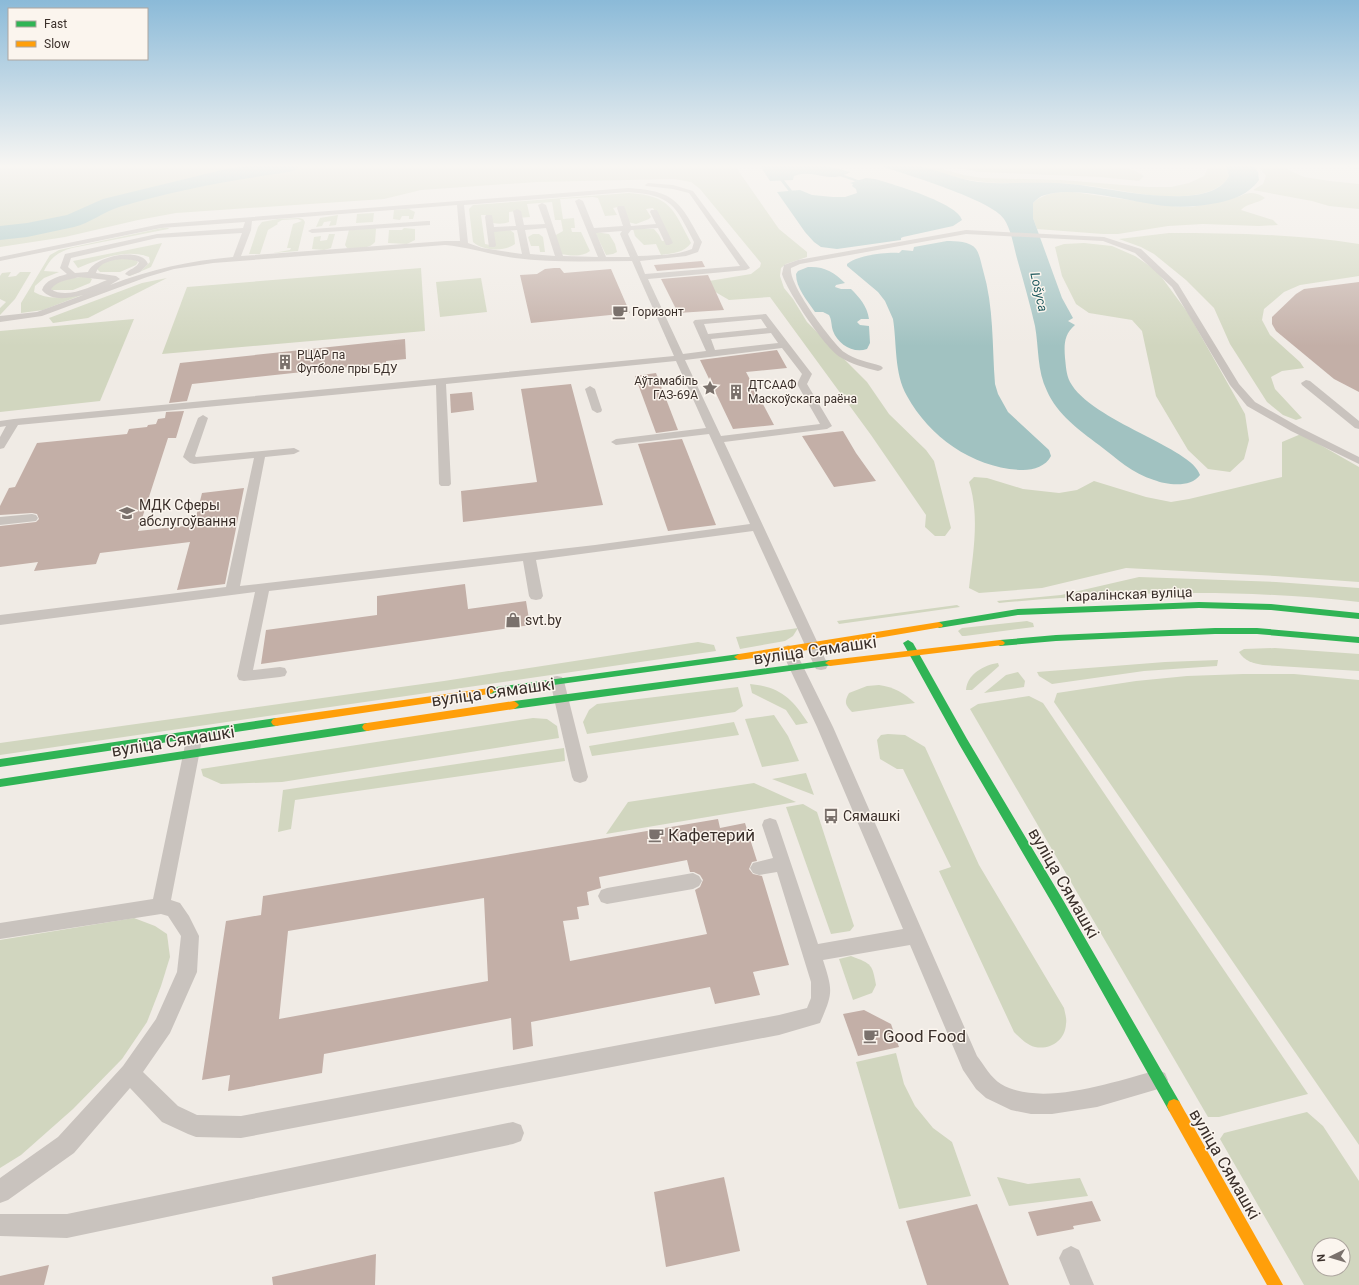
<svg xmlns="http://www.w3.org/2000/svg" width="1359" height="1285" font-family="Roboto,sans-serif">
<rect width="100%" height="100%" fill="#f0ebe5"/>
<g fill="#d1d6bf" fill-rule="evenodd">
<path d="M0,166h735l44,63 28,23v5l-21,7 -5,4 -1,8 4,12 9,11 14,23 60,60 22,32 37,36 8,11 17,67 -6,8h-10l-10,-9 1,-12 -55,-80 -101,-138 -41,3 -17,-10 -3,-9 42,-7 9,-7 1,-4 -61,-74 -9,-7 -17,-3 -137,3 -116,8 -37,9 -208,14 -38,7 -73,17 -65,10z"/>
<path d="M918,166h12l34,9 18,3 80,2 86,7h23l18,-4 15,-7 5,-10h17l3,10c-8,15 -29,19 -45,20 -34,3 -69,-8 -103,-11 -35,-4 -69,1 -104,-4 -20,-2 -39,-9 -59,-15z"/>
<path d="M948,166h165l21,4 10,6 -5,5 -39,-4 -121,-5z"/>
<path d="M1258,166h25l8,5 13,6 26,4 29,3v25l-30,-3 -17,-5 -59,-11 10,-6 3,-8z"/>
<path d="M1073,192l106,15h13l49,-11c8,-5 17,-3 24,2 -8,6 -18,5 -24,12l32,10 5,5 -19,1 -56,-2 -35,2 -50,8h-15l-66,-5 -4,-11v-15c12,-11 25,-11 40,-11z"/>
<path d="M629,193c42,3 44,16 62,50 -7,10 -18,10 -30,12l-5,-11 -12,1 -9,-9 -2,-7h21l5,6 3,6 8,-1 -17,-32 -7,1 5,8 -2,2 -13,5 -8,-2 -10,-15 -5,1 4,7 -12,1 -7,-18 -5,-1 -33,2 3,20 11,-1 1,10h-4l1,4h9l9,19c-8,6 -19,5 -29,3l-7,-18 9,-5 -2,-11h-6l-3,-18 -25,2 3,13 -13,1 -1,-7 -7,1v10c-6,2 -13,3 -20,-1l-1,-6h-7l4,29 5,1 2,-12 3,-2 15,-1 4,3 1,11c-11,8 -32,7 -42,-2l-4,-33 4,-4z"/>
<path d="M409,209l6,3 -2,7h-4v-3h-7l-2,4 -7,-1 1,-9z"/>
<path d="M374,213l-1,9 -17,1 1,-9z"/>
<path d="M338,215l-2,10 -7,1 2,-5 -7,1 -2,4 -6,1 4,-9z"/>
<path d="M299,218l4,1 2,3 -7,29 -25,2 17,-3 1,-2h-4l6,-24 9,-3 -4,-2 -16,1 -5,3 1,1 -10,6 -8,24h-11l9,-27 4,-5 16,-3z"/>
<path d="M162,228h7l-1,1 -96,19c-14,4 -21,9 -28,23l15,1 -15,6 -9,8 -1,6c23,14 56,-2 79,-9l-70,27 -22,3v-10l29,-48 9,-5z"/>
<path d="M375,228l1,1 -1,13c-6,7 -19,7 -28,6l-2,-3 4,-15z"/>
<path d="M404,228l11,1v11l-8,4 -19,-1 1,-13h13z"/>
<path d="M595,232l14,2 6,10 2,8 -4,2 -7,1z"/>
<path d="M1169,233c63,0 127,1 190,11v32l-59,9 -16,7 -20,17 -2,11 8,15 30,27 4,6 -22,3 -11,6 4,12 27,29 -6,2 -13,-5 -16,-13 -37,-58 -16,-36 -28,-28 -32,-26 -13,-7 -22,-8z"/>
<path d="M329,234h6l-4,14 -7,2 -12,-1 2,-12 7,-1 -1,5 7,-1z"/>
<path d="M533,234h6l4,3 2,15h-5l-1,-6h-8l-3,-9z"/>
<path d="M162,243l-11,24 -21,9 -2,-1 14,-5 8,-8 -1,-5c-23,-9 -49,2 -71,11l-5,-7z"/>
<path d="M1084,243l28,3 23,10 22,15 31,42 57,101 4,26 -5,19 -14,13 -22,-3 -20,-19 -32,-54 -14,-65 -10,-11 -43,-7 -13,-9 -14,-28 -7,-29 9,-3z"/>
<path d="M132,258l6,4 -2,3 -16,7h-20l-4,-4c10,-10 22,-9 36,-10z"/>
<path d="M421,268l4,63 -263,23 25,-67z"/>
<path d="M11,272l-3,5 8,-1 4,-4h11l-16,27 -15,16v-7l6,-6 -6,-3v-23l2,-3z"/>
<path d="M86,276l6,3 -2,4 -17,7h-21l-4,-4 7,-5z"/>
<path d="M167,278l-79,40 -35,5 -4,-5 93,-35z"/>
<path d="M481,278l6,34 -47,5 -4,-35z"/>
<path d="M134,319l-34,82 -100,11v-81z"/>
<path d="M1301,434l58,33v115l-84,-6 -149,-8 -84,20 -63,5 -10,-5c4,-34 11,-72 0,-106l5,-5 13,1 36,11 36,4 18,-3 17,-9 52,16 25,5 18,-3 93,-22v-35z"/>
<path d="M1139,577l137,5 83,6v14c-122,-14 -239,-10 -360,1l-2,-2 64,-6z"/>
<path d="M957,605l3,2 -121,17 -2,-3z"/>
<path d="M1027,621l6,2 1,4 -69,9h-3l-4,-5 4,-3z"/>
<path d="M798,628l-5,8 -8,5 -45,8 -4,-12z"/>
<path d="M698,642l16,3 2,6 -716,104v-12l444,-62z"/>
<path d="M1275,648l84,6v17l-96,-6c-10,-2 -19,-4 -24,-13l5,-3z"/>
<path d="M1218,660l-1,6 -73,5 -92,13 -13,-8 -2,-4 128,-10z"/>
<path d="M998,663l1,3 -27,24h-6c1,-16 18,-25 32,-27z"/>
<path d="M1018,672l7,9 -1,6 -40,6 22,-18z"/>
<path d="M1243,674h51l65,6v465l-305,-443 3,-9 79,-12 51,-5z"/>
<path d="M750,684c30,3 42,14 58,39l-12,2 -10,-15 -34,-17z"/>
<path d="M879,685c15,2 25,8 36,18l-63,9c-7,-7 -8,-10 -3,-19l18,-7z"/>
<path d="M738,687l5,19 -8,6 -148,22 -4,-12 6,-12 8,-6z"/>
<path d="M1029,696l14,7 265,391 -89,23h-11l-238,-408 8,-5z"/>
<path d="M774,715l14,21 11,25 -37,6 -17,-48z"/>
<path d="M533,718l14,1 10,7 2,12 -277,44 -61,2 -18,-8 -2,-7z"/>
<path d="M734,722l5,13 -147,21 -3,-10z"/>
<path d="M888,734l17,1 20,12 54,118 85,143c1,5 3,11 2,16 -1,17 -16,26 -31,23 -8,-2 -15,-9 -21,-15l-75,-161 12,-4 -48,-98h-6l-17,-10 -3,-19 4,-5z"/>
<path d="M564,748l1,13 -270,39 -4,29 -13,3 5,-42z"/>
<path d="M806,773l8,22 -42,-16z"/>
<path d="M754,783l42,19 -190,32 22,-32z"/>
<path d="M803,804l14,8 37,114 -4,5 -19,3 -45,-127z"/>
<path d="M134,918l21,8 12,8 3,23 -9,29 -14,36 -25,37 -49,50 -52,46 -21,13v-228z"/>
<path d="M851,956c21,8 21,8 25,29l-4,8 -19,7 -14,-41z"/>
<path d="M896,1053l8,31 11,22 18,22 19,14 19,54 -72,13 -43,-147z"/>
<path d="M1307,1112l16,14 36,55v104h-55l-84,-146 4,-6zM1319,1245h24v24h-24z"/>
<path d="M997,1177l31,7 52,-6 8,18 -79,10z"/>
</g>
<g fill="#a1c2c1">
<path d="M760,166h67l24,6c-5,2 -11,5 -16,5 -14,1 -25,-7 -41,-1l-1,4 -23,1z"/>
<path d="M880,166c13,0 28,-3 40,0 20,5 38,13 58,16 31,3 61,-1 91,2 36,2 140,31 160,-8l-3,-10h28l4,6 1,8c-10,14 -26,20 -42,23 -17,3 -33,5 -51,3 -32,-3 -91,-21 -121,-11 -5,1 -8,4 -12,8v15l29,80 11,20 -5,3 7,4c-11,9 -11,20 -10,33 1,8 1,16 5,24 21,39 123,66 130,93 -9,13 -33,10 -46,5 -21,-6 -38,-22 -55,-35 -20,-15 -42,-31 -52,-54 -10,-20 -8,-43 -12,-65 -5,-22 -11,-43 -17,-64 -4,-13 -6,-31 -14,-43 -12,-19 -99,-45 -124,-53z"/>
<path d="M866,178l9,1c17,5 83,24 87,41l-9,6 -50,11 -2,1v2l-64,9 -16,-2 -7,-5 -9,-10 -28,-40 23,-2 12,5 21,2h12l12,-4 -1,-4 -4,-3 1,-2 -3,-1z"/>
<path d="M947,241c9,0 23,0 29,8 4,6 5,14 7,21 11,37 9,75 12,114l3,10 10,18 41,38 2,6c-5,10 -17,14 -28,14 -48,-1 -93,-32 -116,-74 -13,-23 -10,-52 -14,-77l-8,-18 -7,-9 -31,-26v-2c10,-9 40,-12 52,-11l3,-3 11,1 1,-4z"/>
<path d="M808,267c16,-1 26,5 37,16l-9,2 -1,2 6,2h10c9,9 16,17 18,30h-8l-4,3 3,3 9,1 1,17 -3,6c-14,5 -29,-5 -34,-18 -2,-6 -1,-11 -4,-16l-6,-3h-8c-8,-12 -19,-24 -19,-38l2,-3z"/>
</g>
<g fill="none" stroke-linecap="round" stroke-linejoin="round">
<g fill="#a1c2c1" fill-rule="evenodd">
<path d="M773,166h2l5,9 17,22v2h-2l-19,-24z"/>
<path d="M834,172h2l33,12 -3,1 -32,-11z"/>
</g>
<path fill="#a1c2c1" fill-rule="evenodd" d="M249,166h50l-3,4 -7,2c-57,8 -115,18 -170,35 -16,5 -29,16 -45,20l-47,10 -27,3v-14l27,-3 40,-8 36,-16 123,-30z"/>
</g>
<g fill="#c3afa7" fill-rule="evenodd">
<path d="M702,261l3,6 -48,4 -3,-6z"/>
<path d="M554,268h6l4,5 47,-4 19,44 -99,10 -11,-48 17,-1 8,-5z"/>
<path d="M708,275l16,35 -46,3 -17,-34z"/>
<path d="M1359,282v110l-25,-13 -58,-48 -4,-7v-7l24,-23 8,-5z"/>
<path d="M405,339l1,20 -20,2v2l-194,21 -5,17 -18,2 11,-40z"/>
<path d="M777,350l10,18 -41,4 28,53 -41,4 -33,-69z"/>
<path d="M656,373l22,57 -22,3 -21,-57z"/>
<path d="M571,384l32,121 -140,17 -2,-31 76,-9 -16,-93z"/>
<path d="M472,392l2,18 -23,3 -1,-19z"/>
<path d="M184,411l-8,27h-8l-30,93 56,-6 8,-32 42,-5 -19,96 -48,6 13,-48 -90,11 -4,11 -62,7 4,-9 -38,5v-41l36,-4 3,-3 -2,-5 -5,-1 -32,2v-9l9,-18 6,-1 22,-44 90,-9 2,-5 18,-2 1,-2 8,-1 2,-5 7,-1 1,-6z"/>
<path d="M843,431l13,22 20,28 -42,6 -32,-51z"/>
<path d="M682,439l34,86 -48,6 -30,-87z"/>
<path d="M465,584l3,25 58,-8 4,24 -269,39 5,-34 111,-15v-19z"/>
<path d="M718,819l2,9 25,-5 12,38 -5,1 -3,7 4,5 9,2 27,89 -36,7 7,23 -45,9 -5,-17 -179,35 2,24 -20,4 -2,-32 -187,36 -2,19 -94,18 2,-16 -28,5 24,-159 35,-6 2,-19zM687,860l3,12h4l6,3 3,5 -3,7 -5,3 12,44 -137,27 -7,-40 16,-2 -2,-12 12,-2 -2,-13 14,-4 -2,-11zM484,898l4,83 -209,38 9,-88z"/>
<path d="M864,1010l27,14 8,23 -41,9 -15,-42z"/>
<path d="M724,1177l16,74 -74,16 -12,-75z"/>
<path d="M1092,1201l9,20 -28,5 1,3 -37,7 -9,-24z"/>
<path d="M977,1204l32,81h-82l-21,-64z"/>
<path d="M376,1254l-1,31h-102l-1,-8z"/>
<path d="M49,1265l-5,20h-44v-9z"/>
</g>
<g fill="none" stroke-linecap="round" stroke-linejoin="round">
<g fill="#c9c3be" fill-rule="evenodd">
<path d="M648,183l25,2 20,6 57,77 -4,2 -98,9 35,75 23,-3 -13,-29 2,-2 71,-6 46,60 -5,10 25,42 -5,3 -103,13 104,223 -2,4 -5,1 -5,-1 -2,-4 -61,-134 -217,29 7,36 -2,3 -5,1 -5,-1 -2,-3 -6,-35 -254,30 -16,79 27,-3 5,1 2,4 -2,4 -5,1 -36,4 -5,-1 -2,-4 18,-84 -255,33v-10l226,-28 28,-129 -60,6 -4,-1 -7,-6 15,-39 5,-3 5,3 -13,38 1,1 98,-9 6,3 -6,3 -29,3 -25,129 355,-41 155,-21 -41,-90 -93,11 -5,-3 5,-3 90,-11 -30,-67 -230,23 5,100 -2,2h-8l-2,-2 -3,-99 -418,40 -14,23 -4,1v-12l6,-11 -6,1v-6l14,-2 660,-63 -42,-95c-39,0 -79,2 -117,-3 -24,-3 -46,-11 -70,-13l-232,18 -39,6 -27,8 -105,39 -42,6v-6l37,-4 46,-17c-14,3 -31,7 -41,-5 3,-10 15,-13 25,-16l-7,-6 5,-14 92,-20 86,-6 2,-6 -84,6 -161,33v-4l161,-33 467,-36c48,3 52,14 74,54l-4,10 -12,4 -46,5 5,13 95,-8 -51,-73 -16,-4 -27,-3 -1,-1zM628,192c44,3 47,13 66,50l-2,7c-17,7 -37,6 -54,7l-10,-22 3,-4 27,-2 8,17h3l4,-2 -16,-33h-6l-1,2 6,12 -25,2 -6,-18 -1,-2h-6l-1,2 6,18 -29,2 -11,-27 -4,-2 -4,2 23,56 -35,-1 -17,-51 -4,-2 -4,2 7,19 -21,1 -3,-14 -4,-2 -4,2 3,15 -22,1 -2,-12h-6l-1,2 4,30h6l1,-2 -2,-13 23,-2 5,24 -40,-6 -14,-5 -4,-38zM457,205l3,36h-15l-204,15 10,-26 1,-9zM546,228l9,28 -25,-2 -5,-24zM622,231l-2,3 10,23h-24l-10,-24zM242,233l-9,24c-45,4 -81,12 -123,28l10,-6 -4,-3 -20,-3c4,-15 32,-16 43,-11 -2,6 -10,7 -14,12l4,2 11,-4 8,-8c-6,-18 -54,-8 -60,8l-13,1 -7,-6 3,-9 86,-20zM79,277l28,3c-15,6 -41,20 -56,9 7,-9 18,-9 28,-12zM761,319l6,9 -59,6 -4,-10zM771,333l7,10 -63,7 -4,-11zM782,348l20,26 -5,10 23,40 -99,12 -36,-76z"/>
<path d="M427,221h3v4l-118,8 -4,-2 4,-2z"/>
<path d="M966,230l138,7 37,12 37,35 61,100 16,18 44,25 60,30v7l-68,-33 -44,-25 -17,-21 -58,-98 -37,-34 -32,-12 -137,-7 -166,30 -9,4c-3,16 40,73 53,84 11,8 25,10 37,14l2,2 -2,2 -3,1c-13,-3 -27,-7 -38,-14 -15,-9 -53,-66 -58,-83l2,-9 14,-5z"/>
<path d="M1306,380l4,1 49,40v8l-4,-1 -53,-43 -1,-2z"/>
<path d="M590,386l5,3 7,21 -1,2 -4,1 -5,-3 -7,-21z"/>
<path d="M32,514l4,1 2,3 -2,3 -36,4v-8z"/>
<path d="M788,645l5,2 2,3 38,77 144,329c7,9 14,22 24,28 40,24 115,-3 157,-14l7,3 3,7 -3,7 -68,20 -45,7h-21l-20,-4 -25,-12 -10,-9 -13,-19 -53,-125 -87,15c10,31 10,33 -3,63l-41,12 -538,103 -45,-1 -8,-3 -26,-12 -32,-34 -56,65 -66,47 -8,3v-25l58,-41 65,-71 33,-47 21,-47 4,-36 -13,-20 -7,-2 -161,25v-16l153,-24 32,-154 2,-4 6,-2 6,2 2,4 -30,155 9,3 9,13 10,20 -2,36 -27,61 -27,39 35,34 19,9 44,1 538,-101 28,-7 4,-10v-16l-34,-110 -18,3 -6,-2 -3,-5 3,-5 20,-5 -11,-33 2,-5 6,-2 6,2 2,5 40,119 85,-15 -86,-202 -36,-77 2,-3z"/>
<path d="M557,676l5,1 2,4 24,96 -2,4 -6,2 -6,-2 -2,-4 -22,-96 2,-4z"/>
<path d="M693,873l6,3 3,5 -3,5 -6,3 -86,15 -6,-2 -3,-6 3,-6 6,-2z"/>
<path d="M513,1122l8,3 3,8 -3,8 -8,3 -446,94 -67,-2v-22h67z"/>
<path d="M1071,1246l8,4 15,35h-24l-11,-27 4,-8z"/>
</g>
<g fill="#30b455" fill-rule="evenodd">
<path d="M1199,602l72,2 88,9v6l-88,-9 -72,-2 -181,7 -79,13 -4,-3 4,-3 79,-13z"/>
<path d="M1215,628h42l102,9v6l-102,-9h-42l-159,7 -56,5 -5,-3 5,-3 56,-5z"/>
<path d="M908,640l5,3 54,96 96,161 116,201 2,5 -2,5 -5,2 -5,-2 -114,-203 -96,-164 -56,-101z"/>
<path d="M739,654l3,1 2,2 -2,2 -253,35 -3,-1 -2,-2 2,-2 3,-1z"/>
<path d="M830,660l3,1 2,2 -2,2 -319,44 -3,-2 -2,-2 2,-2 3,-2z"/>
<path d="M276,718l3,1 2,3 -2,3 -3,1 -276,41v-8z"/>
<path d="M367,723l3,1 2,3 -2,3 -3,1 -367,56v-8z"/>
</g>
<g fill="#ff9f0a" fill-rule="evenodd">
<path d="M939,622l4,3 -1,2 -146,25 -57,8 -5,-3 5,-3z"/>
<path d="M1000,640l3,1 2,2 -2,2 -173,21 -5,-3 5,-3z"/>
<path d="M489,688l3,1 2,2 -2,2 -3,1 -213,32 -3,-1 -2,-3 2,-3 3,-1z"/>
<path d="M514,701l3,2 2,2 -2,2 -3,2 -147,22 -3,-1 -2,-3 2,-3 3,-1z"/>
<path d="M1174,1099l5,2 104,184h-16l-98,-174 -2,-5 2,-5z"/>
</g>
<path stroke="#b1aca8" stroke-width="1.5" stroke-dasharray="0.5 1.5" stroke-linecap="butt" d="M1342,166l17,2"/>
</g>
<linearGradient id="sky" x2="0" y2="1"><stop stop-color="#8bbad8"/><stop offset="0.48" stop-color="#f8f6f3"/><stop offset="1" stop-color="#f8f6f3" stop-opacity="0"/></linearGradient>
<rect width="1359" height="346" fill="url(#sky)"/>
<defs>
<symbol id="cafe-bare" viewBox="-9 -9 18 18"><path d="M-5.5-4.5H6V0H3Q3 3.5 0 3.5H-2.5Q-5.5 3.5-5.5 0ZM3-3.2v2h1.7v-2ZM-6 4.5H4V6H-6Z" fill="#7a716c" stroke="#fbf5ee" stroke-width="2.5" paint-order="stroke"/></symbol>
<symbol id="building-bare" viewBox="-9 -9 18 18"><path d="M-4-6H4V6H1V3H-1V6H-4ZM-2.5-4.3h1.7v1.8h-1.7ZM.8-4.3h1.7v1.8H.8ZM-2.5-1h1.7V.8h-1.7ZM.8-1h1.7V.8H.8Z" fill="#7a716c" stroke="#fbf5ee" stroke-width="2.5" paint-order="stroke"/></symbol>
<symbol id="sight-bare" viewBox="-9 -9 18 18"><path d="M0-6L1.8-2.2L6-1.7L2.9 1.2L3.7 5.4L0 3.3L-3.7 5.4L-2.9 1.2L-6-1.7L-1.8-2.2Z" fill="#7a716c" stroke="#fbf5ee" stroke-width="2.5" paint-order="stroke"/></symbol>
<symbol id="university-bare" viewBox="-9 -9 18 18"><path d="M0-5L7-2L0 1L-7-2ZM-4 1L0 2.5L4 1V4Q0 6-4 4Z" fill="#7a716c" stroke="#fbf5ee" stroke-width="2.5" paint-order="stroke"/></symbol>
<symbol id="shop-bare" viewBox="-9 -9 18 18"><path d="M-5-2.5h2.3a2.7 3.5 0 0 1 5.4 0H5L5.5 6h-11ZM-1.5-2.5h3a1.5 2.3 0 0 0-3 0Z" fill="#7a716c" stroke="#fbf5ee" stroke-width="2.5" paint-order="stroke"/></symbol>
<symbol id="bus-bare" viewBox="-9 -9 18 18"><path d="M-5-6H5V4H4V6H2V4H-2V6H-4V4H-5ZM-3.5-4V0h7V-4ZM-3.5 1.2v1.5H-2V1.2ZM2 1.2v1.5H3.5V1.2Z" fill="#7a716c" stroke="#fbf5ee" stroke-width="2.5" paint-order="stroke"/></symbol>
</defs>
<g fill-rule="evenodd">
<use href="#cafe-bare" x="609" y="301" width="22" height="22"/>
<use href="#building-bare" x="274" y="351" width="22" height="22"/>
<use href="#sight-bare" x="699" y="377" width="22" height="22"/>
<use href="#building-bare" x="725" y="381" width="22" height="22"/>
<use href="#university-bare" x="116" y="502" width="22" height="22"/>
<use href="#shop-bare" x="502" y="609" width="22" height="22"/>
<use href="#bus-bare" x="820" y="805" width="22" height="22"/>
<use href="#cafe-bare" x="645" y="824" width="22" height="22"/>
<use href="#cafe-bare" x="860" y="1025" width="22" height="22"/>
</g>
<g text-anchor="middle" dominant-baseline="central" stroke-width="3" stroke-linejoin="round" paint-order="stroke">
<g font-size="12" fill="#3b302b" stroke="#fbf5ee" text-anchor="start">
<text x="632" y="312">Горизонт</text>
<text x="297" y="355">РЦАР па<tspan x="297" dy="14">Футболе пры БДУ</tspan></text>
<text x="698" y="381" text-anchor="end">Аўтамабіль<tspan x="698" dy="14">ГАЗ-69А</tspan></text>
<text x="748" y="385">ДТСААФ<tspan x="748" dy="14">Маскоўскага раёна</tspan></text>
</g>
<g font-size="13" font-style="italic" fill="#1f5a5e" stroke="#fbf5ee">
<text transform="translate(1039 292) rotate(77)">Lošyca</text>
</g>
<g font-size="14" fill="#3b302b" stroke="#fbf5ee" text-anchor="start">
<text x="139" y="505">МДК Сферы<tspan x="139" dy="16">абслугоўвання</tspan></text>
<text x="525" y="620">svt.by</text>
<text x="843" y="816">Сямашкі</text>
</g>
<g font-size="14" fill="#3b302b" stroke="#fbf5ee">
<text transform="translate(1129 594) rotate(-2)">Каралінская вуліца</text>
</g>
<g font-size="17" fill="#3b302b" stroke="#fbf5ee">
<text transform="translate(815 650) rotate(-8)">вуліца Сямашкі</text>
<text transform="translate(493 692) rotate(-8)">вуліца Сямашкі</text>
<text transform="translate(173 741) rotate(-9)">вуліца Сямашкі</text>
<text transform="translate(1064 883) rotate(60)">вуліца Сямашкі</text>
<text transform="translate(1225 1164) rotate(60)">вуліца Сямашкі</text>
</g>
<g font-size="17" fill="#3b302b" stroke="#fbf5ee" text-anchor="start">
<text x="668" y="835">Кафетерий</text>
<text x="883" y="1036">Good Food</text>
</g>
</g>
<rect x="8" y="8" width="140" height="52" fill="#fbf5ee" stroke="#aea6a0"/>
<rect x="16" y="21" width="20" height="6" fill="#30b455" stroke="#aea6a0"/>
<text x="44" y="28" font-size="12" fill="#3b302b">Fast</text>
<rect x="16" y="41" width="20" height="6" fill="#ff9f0a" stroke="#aea6a0"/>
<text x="44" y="48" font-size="12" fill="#3b302b">Slow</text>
<g transform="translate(1331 1257) rotate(265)"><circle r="19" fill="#fbf5ee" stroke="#aea6a0"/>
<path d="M0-3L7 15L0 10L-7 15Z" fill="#7a716c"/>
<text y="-6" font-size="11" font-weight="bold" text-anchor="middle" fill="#3b302b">N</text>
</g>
</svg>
